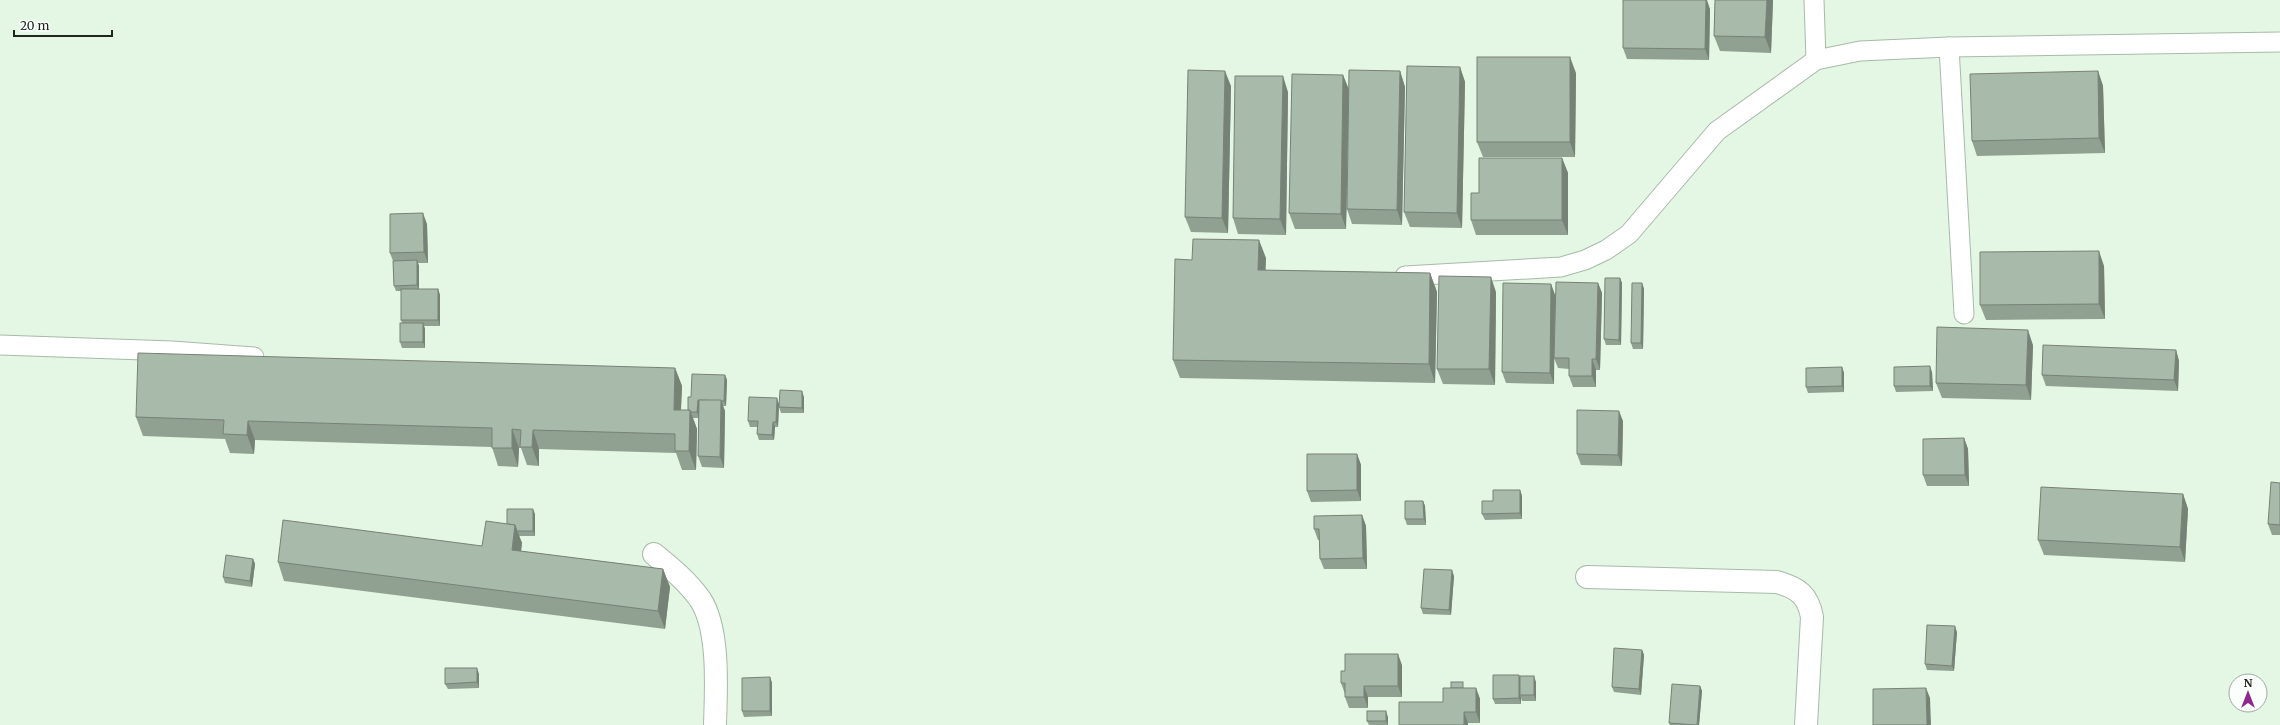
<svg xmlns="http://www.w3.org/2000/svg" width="2280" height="725" font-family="Merriweather,serif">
<rect width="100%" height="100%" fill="#e3f7e4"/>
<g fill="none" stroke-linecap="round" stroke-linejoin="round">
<defs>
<g id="lane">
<path d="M1814,0l2,60"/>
<path d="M1949,47l15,267"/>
<path d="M1405,276l156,-9 24,-7 21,-10 23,-16 88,-103 99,-71 44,-9 89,-4 331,-5"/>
<path d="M0,345l172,6 82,6"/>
</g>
<g id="street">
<path d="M654,554c17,14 33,27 46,45 20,30 16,91 15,126"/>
<path d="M1587,577l190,5c21,6 31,13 35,35l-6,108"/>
</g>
</defs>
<use href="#lane" stroke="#a7baa8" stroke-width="21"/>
<use href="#street" stroke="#a7baa8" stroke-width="24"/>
<use href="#lane" stroke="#fff" stroke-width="19"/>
<use href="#street" stroke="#fff" stroke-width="22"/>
</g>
<g fill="#90a091">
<path d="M1715,0h58l-2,53 -51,-2 -6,-15z"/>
<path d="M1710,9l-1,51 -82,-1 -4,-11z"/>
<path d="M1460,67l5,15 -3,146 -52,-1 -6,-15z"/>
<path d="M1400,71l5,16 -3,138 -50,-1 -5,-15z"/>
<path d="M2098,71l5,15 2,67 -128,3 -5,-15z"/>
<path d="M1576,73l-1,84h-92l-6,-15z"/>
<path d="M1343,75l6,15 -3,139h-51l-6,-16z"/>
<path d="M1231,86l-3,147 -37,-1 -6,-15z"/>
<path d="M1288,92l-2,143 -48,-1 -5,-16z"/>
<path d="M1562,158l6,15v62h-92l-5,-15z"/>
<path d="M427,224l1,39h-10l1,3v23h19l2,6v31h-16l1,3v19h-23l-2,-6 2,-19 -1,-3v-29h-5l-2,-5 -1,-25 -3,-8z"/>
<path d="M1266,258l-1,12 165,3 7,19 -2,91 -255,-5 -7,-18 19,-100z"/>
<path d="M2104,266l1,53 -119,1 -6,-15z"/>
<path d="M1620,278l2,5 -1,62h-15l-2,-6z"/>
<path d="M1598,283l4,10 -2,77h-4v17h-23l-4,-11v-7l-11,-1 -4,-10v26l-48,-1 -4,-11 49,-88 4,11z"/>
<path d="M1642,283l2,6 -1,60h-10l-2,-6z"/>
<path d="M1496,292l-1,93 -52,-1 -6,-15z"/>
<path d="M2033,345l-2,55 -89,-2 -6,-15z"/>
<path d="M2176,350l3,11 -1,30 -132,-5 -4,-11z"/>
<path d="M1842,367l2,6v19l-36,1 -2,-6z"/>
<path d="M675,368l7,18 -1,24h7l3,-13 34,-22 2,5 -1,26h-3l2,5 -1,57 -22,-1 -4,-11 1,-38h-6l4,11 -1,41h-14l-6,-17 -137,-4v17l-12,-1 -6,-17h-2l-1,19 -20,-1 -6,-19 -237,-7 -1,14 -24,-1 -5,-14 -82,-3 -7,-19z"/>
<path d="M1932,372l1,19 -37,1 -2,-6z"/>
<path d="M804,397v16h-23l-2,-6z"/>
<path d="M779,404l-1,23h-3l-1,13h-15l-2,-6 1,-7h-8l-2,-6z"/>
<path d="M1623,421l-1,45 -41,-1 -4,-11z"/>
<path d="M1964,438l4,11 1,37h-42l-4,-11z"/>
<path d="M1357,454l4,11v36l-50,1 -4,-11z"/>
<path d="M2280,483v52h-8l-4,-11z"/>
<path d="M1520,490l2,6v23l-37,1 -3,-6 11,-13z"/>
<path d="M2183,494l5,15 -3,53 -141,-7 -6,-15z"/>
<path d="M1423,501l2,5 1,19h-19l-2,-6z"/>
<path d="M535,514v22h-16l3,7 -1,8 142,18 7,18 -5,42 -381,-48 -6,-19 204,-16 25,-22z"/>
<path d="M1362,515l4,11 1,43h-43l-4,-10 -1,-19h-1l-4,-11z"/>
<path d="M253,559l2,5 -3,23 -27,-4 -2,-6z"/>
<path d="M1454,576l-3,39 -28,-1 -2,-6z"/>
<path d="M1957,632l-3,39 -27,-1 -2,-6z"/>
<path d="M1642,650l2,5 -3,40 -27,-3 -2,-5z"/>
<path d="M1402,665v32h-34v11h-19l-4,-11v-3l-4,-11 4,-12z"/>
<path d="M479,674v14l-31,1 -3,-5z"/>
<path d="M1519,675l1,3 16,4v19h-14l-1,-3v6h-26l-2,-5z"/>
<path d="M770,677l2,6v33l-28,1 -2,-6z"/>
<path d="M1700,686l2,5 -3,34h-29l-1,-2z"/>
<path d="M1476,688l4,11v24h-12v2l-25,-23z"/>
<path d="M1388,717v8h-19l-2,-4z"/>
</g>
<g fill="#768276">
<path d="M1706,0h1l3,9 -1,51 -4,-11z"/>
<path d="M1767,0h6l-2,53 -6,-16z"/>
<path d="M1570,57l6,16 -1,84 -5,-15z"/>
<path d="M1460,67l5,15 -3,146 -5,-15z"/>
<path d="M1225,71l6,15 -3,147 -6,-15z"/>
<path d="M1400,71l5,16 -3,138 -5,-15z"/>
<path d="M2098,71l5,15 2,67 -6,-15z"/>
<path d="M1343,75l6,15 -3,139 -5,-15z"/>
<path d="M1283,76l5,16 -2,143 -6,-16z"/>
<path d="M1562,158l6,15v62l-6,-15z"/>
<path d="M423,213l4,11 1,39 -4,-11z"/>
<path d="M1259,240l7,18 -1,31 -7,-19z"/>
<path d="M2099,251l5,15 1,53 -6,-15z"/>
<path d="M417,260l2,6v25l-2,-6z"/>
<path d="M1430,273l7,19 -2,91 -6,-19z"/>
<path d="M1491,277l5,15 -1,93 -6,-16z"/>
<path d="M1620,278l2,5 -1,62 -2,-5z"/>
<path d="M1598,283l4,10 -2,77 -4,-11z"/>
<path d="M1642,283l2,6 -1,60 -2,-6z"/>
<path d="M1551,284l4,11 -1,89 -4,-11z"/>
<path d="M438,289l2,6v31l-2,-6z"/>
<path d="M423,323l2,6v19l-2,-6z"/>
<path d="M2028,330l5,15 -2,55 -5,-15z"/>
<path d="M2176,350l3,11 -1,30 -4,-11z"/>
<path d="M1592,359l4,11v17l-4,-11z"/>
<path d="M1930,366l2,6 1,19 -3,-5z"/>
<path d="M1842,367l2,6v19l-2,-6z"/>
<path d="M675,368l7,18 -2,42 -6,-18z"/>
<path d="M725,375l2,5 -1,26 -2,-5z"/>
<path d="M802,391l2,6v16l-2,-5z"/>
<path d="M777,398l2,6 -1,23 -2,-5z"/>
<path d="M698,400l2,5 -1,13 -2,-6z"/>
<path d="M721,400l4,11 -1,57 -4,-11z"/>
<path d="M690,410l7,19 -1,41 -7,-19z"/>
<path d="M1619,411l4,10 -1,45 -4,-11z"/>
<path d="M248,421l7,19 -1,14 -7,-19z"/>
<path d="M773,422l2,5 -1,13 -2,-5z"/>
<path d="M512,429l7,19 -1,19 -6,-19z"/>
<path d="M533,430l6,19v17l-7,-19z"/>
<path d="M1964,438l4,11 1,37 -4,-11z"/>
<path d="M1357,454l4,11v36l-4,-11z"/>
<path d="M1520,490l2,6v23l-2,-6z"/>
<path d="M2183,494l5,15 -3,53 -5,-15z"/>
<path d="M1423,501l2,5 1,19 -2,-6z"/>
<path d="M533,509l2,5v22l-2,-5z"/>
<path d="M1362,515l4,11 1,43 -4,-11z"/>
<path d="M515,525l7,18 -3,25 -7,-18z"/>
<path d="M253,559l2,5 -3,23 -2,-6z"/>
<path d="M663,569l7,18 -5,42 -7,-18z"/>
<path d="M1452,570l2,6 -3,39 -2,-5z"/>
<path d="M1955,626l2,6 -3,39 -2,-5z"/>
<path d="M1642,650l2,5 -3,40 -2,-6z"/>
<path d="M1398,654l4,11v32l-4,-11z"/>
<path d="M477,668l2,6v14l-2,-6z"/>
<path d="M1519,675l2,6 -1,14 1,3v6l-2,-6z"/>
<path d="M1534,676l2,6v19l-2,-6z"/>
<path d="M770,677l2,6v33l-2,-5z"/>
<path d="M1364,686l4,11v11l-4,-11z"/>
<path d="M1700,686l2,5 -3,34h-2z"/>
<path d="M1476,688l4,11v24l-4,-11z"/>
<path d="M1926,688l4,10 1,27h-4z"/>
<path d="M1386,711l2,6v8l-2,-4z"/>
<path d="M1464,712l4,11v2h-4z"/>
</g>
<g fill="#a8baa9" stroke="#768276">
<path d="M1623,0h83l-1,49 -82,-1z"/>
<path d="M1715,0h52l-2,37 -51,-1z"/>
<rect x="1477" y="57" width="93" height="85"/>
<path d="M1407,66l53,1 -3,146 -53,-1z"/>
<path d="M1188,70l37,1 -3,147 -37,-1z"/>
<path d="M1349,70l51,1 -3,139 -50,-1z"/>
<path d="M2098,71l1,67 -127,3 -2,-67z"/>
<path d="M1292,74l51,1 -2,139 -52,-1z"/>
<path d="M1235,76h48l-3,143 -47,-1z"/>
<path d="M1479,158h83v62h-91v-27h8z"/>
<path d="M423,213l1,39 -34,1v-39z"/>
<path d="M1193,239l66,1 -1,30 172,3 -1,91 -256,-4 2,-101 17,1z"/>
<path d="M2099,251v53l-119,1v-53z"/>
<path d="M417,260v25l-23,1 -1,-25z"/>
<path d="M1439,276l52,1 -2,92h-52z"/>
<path d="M1605,278h15l-1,62 -15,-1z"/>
<path d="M1556,282l42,1 -2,76h-4v17h-23v-18h-15z"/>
<path d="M1503,283l48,1 -1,89 -48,-1z"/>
<path d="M1632,283h10l-1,60h-10z"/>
<rect x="401" y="289" width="37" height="31"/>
<rect x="400" y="323" width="23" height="19"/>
<path d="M1937,327l91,3 -2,55 -90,-2z"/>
<path d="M2043,345l133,5 -2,30 -132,-5z"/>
<path d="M138,353l537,15 -1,42h16l-1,41h-14v-17l-142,-4 -1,17h-12l1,-17 -9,-1v19h-20v-20l-244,-7 -1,14 -24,-1 1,-14 -88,-3z"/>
<path d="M1930,366v20h-36v-19z"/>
<path d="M1842,367v19l-36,1v-19z"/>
<path d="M692,374l33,1 -1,26 -26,-1 -1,12h-6l-1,-2h-2v-13h3z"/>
<path d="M780,390l22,1v17l-23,-1z"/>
<path d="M749,397l28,1 -1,24h-3l-1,13 -15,-1 1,-13h-10z"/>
<path d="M699,400h22l-1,57 -22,-1z"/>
<path d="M1577,410l42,1 -1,44 -41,-1z"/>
<path d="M1964,438l1,37h-42v-36z"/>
<path d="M1307,454h50v36l-50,1z"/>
<path d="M2271,482l9,1v42l-12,-1z"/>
<path d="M2041,487l142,7 -3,53 -142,-7z"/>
<path d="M1493,490h27v23l-38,1v-13h11z"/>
<path d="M1405,501h18l1,18h-19z"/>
<path d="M507,509h26v22h-16l-2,-6 -8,-1z"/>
<path d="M1362,515l1,43 -43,1 -1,-30h-5v-13z"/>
<path d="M283,520l199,26 4,-25 29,4 -3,25 151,19 -5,42 -380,-49z"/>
<path d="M226,555l27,4 -3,22 -27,-4z"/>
<path d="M1424,569l28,1 -3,40 -28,-2z"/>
<path d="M1927,625l28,1 -3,40 -27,-2z"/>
<path d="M1614,648l28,2 -3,39 -27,-2z"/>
<path d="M1345,654h53v32h-34v11h-19v-14h-4v-12h4z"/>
<path d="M445,668h32v14l-32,2z"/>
<path d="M1493,675h26v23l-26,1z"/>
<rect x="1520" y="676" width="14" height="19"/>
<path d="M770,677v34h-28v-33z"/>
<rect x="1451" y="682" width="12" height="6"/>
<path d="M1672,684l28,2 -3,39 -28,-2z"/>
<path d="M1443,688h33v24h-12v13h-65v-23h44z"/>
<path d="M1926,688l1,37h-54v-36z"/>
<rect x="1367" y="711" width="19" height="10"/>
</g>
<g transform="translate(2248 693)"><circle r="19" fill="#fbfffb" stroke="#a3a8a3"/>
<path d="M0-3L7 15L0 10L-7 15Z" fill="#90298f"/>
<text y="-6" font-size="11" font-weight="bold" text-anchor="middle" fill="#1e251e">N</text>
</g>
<path d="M14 30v6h98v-6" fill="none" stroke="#1e251e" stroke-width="2"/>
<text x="20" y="30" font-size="12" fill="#1e251e" stroke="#fbfffb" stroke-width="3" paint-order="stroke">20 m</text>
</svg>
